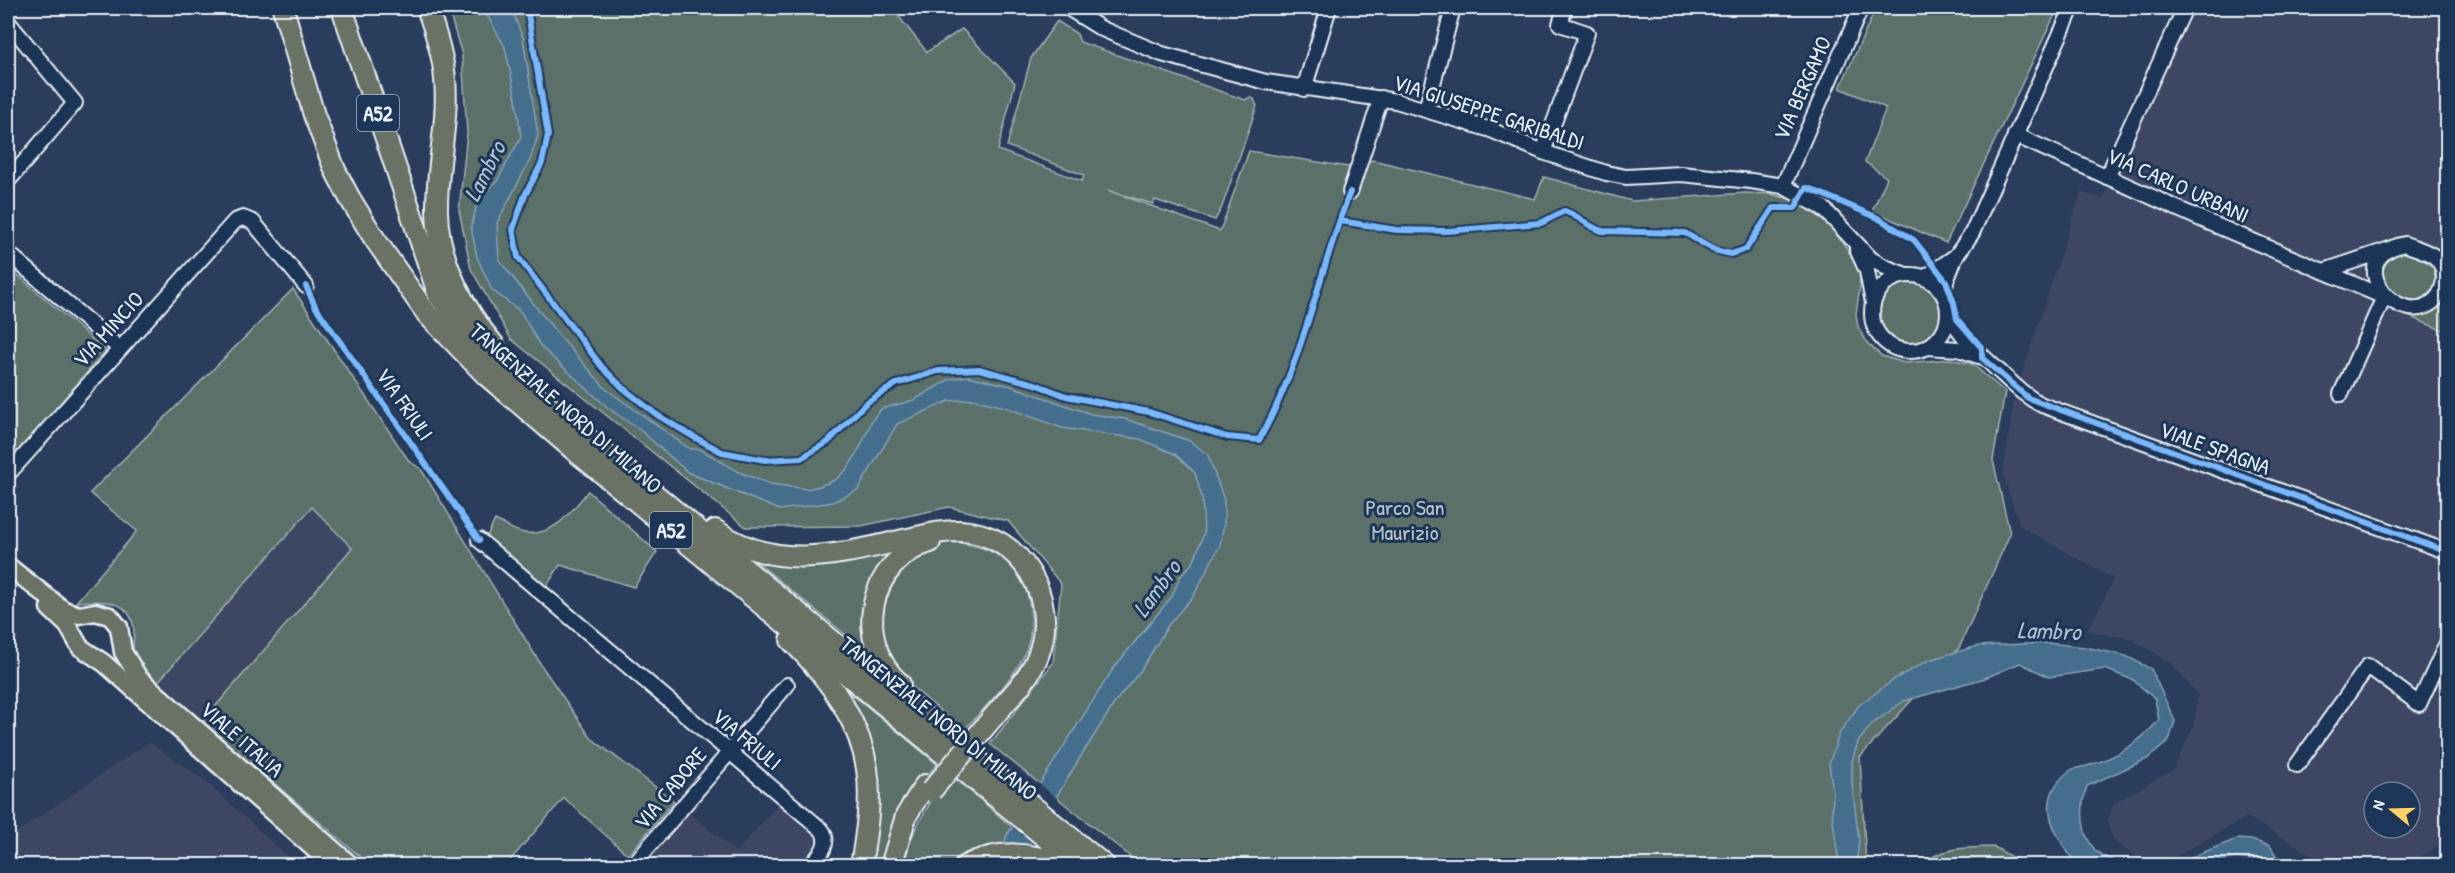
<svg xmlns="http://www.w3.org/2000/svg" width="2455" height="873" font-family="'Patrick Hand',sans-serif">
<rect width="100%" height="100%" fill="#2b3d5c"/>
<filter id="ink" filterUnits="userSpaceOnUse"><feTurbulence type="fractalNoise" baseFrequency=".0167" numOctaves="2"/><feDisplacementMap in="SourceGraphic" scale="12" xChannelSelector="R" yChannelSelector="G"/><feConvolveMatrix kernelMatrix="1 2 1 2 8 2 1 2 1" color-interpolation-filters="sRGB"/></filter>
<g filter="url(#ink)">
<g fill="#3c4763" fill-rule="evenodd">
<path d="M2193,8h254v830l-29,21 -53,5 -45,-4 -73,-43 -71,39 -35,4 -26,-18 -8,-19 7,-20 59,-33 21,-44 4,-31 -26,-31 -40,-25 -45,-8 27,-52 -94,-53 -17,-51 11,-76 67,-207 22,7zM2374,792h36v36h-36z"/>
<path d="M312,507l41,41 -151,174 -44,-40z"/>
<path d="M149,742l55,38 93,85h-289v-27z"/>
<path d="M780,802l40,37 -5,10 -16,16h-158l46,-54 49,41z"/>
</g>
<g fill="#5b6f6a" stroke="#a2b0b1" stroke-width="1.5">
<path d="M448,8h444l35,44 35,-23 53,54 -17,67 84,31 2,-6 -77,-29 24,-88 26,-37 20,13 3,8 165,58 5,-3 4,2 3,7 -35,101 -7,13 -60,-20 -2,4 -46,-14 113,41 29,-80 99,16 25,-7 162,39 9,-22 88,24 113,-8 25,1 29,7 33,27 22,31 6,15v13l-4,27 2,13 10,17 14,12 23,7 45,-4 22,5 33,28 -12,68 17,74 -51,114 -99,109 6,108 -511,1 -8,-9 -32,9 -174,-1 -151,-121 63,-81 8,-79 -53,-63 -59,-14 -88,19 -115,1 -235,-188 -40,-70 -12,-59 8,-77 -5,-78z"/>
<path d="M1876,8h182l-112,235 -74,-32 15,-33 -22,-16 21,-54 -46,-20z"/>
<path d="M2404,252l19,7 11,9 2,16 -12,15c-31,8 -66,-31 -20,-47z"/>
<path d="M8,267l98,84 -98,112z"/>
<circle cx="1910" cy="313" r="32"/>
<path d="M293,289l116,172 12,8 122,199 48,70 83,63 -46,54 -64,-57 -58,67h-136l-168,-143 150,-174 -40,-41 -154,175c-9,-8 -18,-16 -24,-28 -2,-7 0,-16 0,-23 -2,-33 -34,-31 -58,-29l61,-71 -47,-38z"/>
<path d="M2447,302v30l-37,-15z"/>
<path d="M588,491l69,61 -23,35 -74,-22 -16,25 -59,-50 10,-20c9,4 20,12 30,13 30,3 46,-21 63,-42z"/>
<path d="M947,542c21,1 43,6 60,19 25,20 30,67 17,94 -14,28 -39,52 -60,75l-69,-57 -19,-49 11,-42 45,-37z"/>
<path d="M900,546l-37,85 4,21 -114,-93z"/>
<path d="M836,681l101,83 -15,18 -36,83h-19l8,-59z"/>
<path d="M951,775l61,52 -6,10 -1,9 -44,13 -9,6 -48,1c6,-36 25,-63 47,-91z"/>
<path d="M1994,847l31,18h-103c17,-19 49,-17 72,-18z"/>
</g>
<g fill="#456e8d" stroke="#86a2b8" stroke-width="1.5">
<path d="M479,8h32l12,30 15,97 -8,25 -33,63 2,37 57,72 50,57 84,60h10l39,23 31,12 36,5 14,-3 15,-6 13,-12 14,-24 10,-24 9,-11 33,-9 36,-21 18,-3 43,10 80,28 34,5 65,22 18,14 16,45v24l-4,21 -26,50 -25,29 -28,46 -25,31 -38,60 -47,78 -4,26h-25l4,-28 107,-168 59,-73 8,-19 14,-16 10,-28 -2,-35 -7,-25 -20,-19 -35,-15 -78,-11 -57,-21 -33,-8 -23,2 -52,23 -39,66 -25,12 -53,8 -91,-37 -48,-42 -34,-24 -66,-60 -21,-36 -28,-21 -15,-33 -6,-30 7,-27 19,-19 24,-44 -5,-38 -11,-52 -17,-30z"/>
<path d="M2047,643l38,4 41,9 25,13 24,52 -6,20 -22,18 -60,27c-7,21 -7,48 9,65 7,6 18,10 26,14h-45c-21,-28 -45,-63 -9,-93 5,-5 15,-4 22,-7 28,-8 50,-23 69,-45l-4,-21 -22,-19 -28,-11 -56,8 -29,-14 -35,15 -81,23 -33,24 -13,17 -6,19v23l7,57 -3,24h-17l-7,-53 1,-19 -4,-29 10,-30 20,-29 39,-28 31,-17 49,-14z"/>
<path d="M2237,839l14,1 19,6 12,19h-19l-10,-5 -17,-2 -19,3 -7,4h-33l22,-11z"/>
</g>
<path fill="#2b3d5c" d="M1037,782l21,17 -25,45 -23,-19z"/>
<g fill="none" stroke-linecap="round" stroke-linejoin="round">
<defs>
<g id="minor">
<path d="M1068,8l34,21 60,25 104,28 130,19 95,29 52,22 63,21 20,4 55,-3 70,7 32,5 40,22 48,51 14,8 21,8"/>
<path d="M8,22l67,81 -67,78"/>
<path d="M1304,89l25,-81"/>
<path d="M1426,110l27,-102"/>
<path d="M2015,135l179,81 190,81 -43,97"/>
<path d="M1543,152l44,-119 -27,-9 5,-16"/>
<path d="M2107,177l78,-169"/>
<path d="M1783,186l78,-178"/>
<path d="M1350,192l31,-94"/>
<path d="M2405,244c9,4 21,6 30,13 15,14 10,39 -7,48 -36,19 -86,-48 -23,-61z"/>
<path d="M1857,249l10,22 6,32"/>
<path d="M8,253l111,95"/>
<path d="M2324,271l63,-21"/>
<circle cx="1910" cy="313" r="38"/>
<path d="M1924,278l32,-22 16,-23 100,-225"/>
<path d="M1944,296l2,-15 10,-25"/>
<path d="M1948,313c16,28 30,39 53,60 13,12 25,24 41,32l406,147"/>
<path d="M1927,347l31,2 20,7"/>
<path d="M8,474l227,-253 8,-3 10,4 53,64"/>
<path d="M479,540l343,290c9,14 -2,25 -12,36"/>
<path d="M2297,765l71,-99 51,38 29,-63"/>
<path d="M632,866l155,-181"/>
</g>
<g id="major">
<path d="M8,566l56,44 15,5 16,-3 15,4 9,11 4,25 16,26 213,188"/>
<path d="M49,608l19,18 12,21 24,16 229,203"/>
</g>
<g id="highway">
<path d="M283,8l31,107 21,55 14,27 25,41 53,76 59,61 88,75 506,416"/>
<path d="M342,8l97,288 23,31 52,51 591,488"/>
<path d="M427,8c8,22 16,46 18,71 4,44 -9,88 -8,133 1,47 27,98 57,133"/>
<path d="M715,530c60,42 122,25 188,10 19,-4 38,-10 58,-9 61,3 97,68 78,122 -8,24 -29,44 -45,63"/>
<path d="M791,640c34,34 69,80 76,129 5,31 -1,65 -6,97"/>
<path d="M900,684c-47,-42 -33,-123 30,-142"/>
<path d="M891,866l15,-50 19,-31"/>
<path d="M965,866c31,-16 66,-15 97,0"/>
</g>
</defs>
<use href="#minor" stroke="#e8f1f8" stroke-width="18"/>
<use href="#major" stroke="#e8f1f8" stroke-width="21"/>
<use href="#highway" stroke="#e8f1f8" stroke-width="24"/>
<use href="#minor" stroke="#1d3557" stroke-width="14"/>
<use href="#major" stroke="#6b7165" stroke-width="16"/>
<use href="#highway" stroke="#6b7165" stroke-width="20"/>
<defs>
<path id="highway-bridge" d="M931,791l63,-75"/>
</defs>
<use href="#highway-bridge" stroke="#e8f1f8" stroke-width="24" stroke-linecap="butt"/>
<use href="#highway-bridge" stroke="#6b7165" stroke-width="20"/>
<defs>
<g id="cycleway">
<path d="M527,8l21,127 -6,28 -17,32 -12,34 5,28 84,110 21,21 34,27 35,21 30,16 43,8 36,-2 27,-16 38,-39 30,-19 42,-13 41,-2 56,15 31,12 83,16 78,25 32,3c44,-77 59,-166 91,-248"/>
<path d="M1340,221l57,9 50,1 94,-8 23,-12c14,4 24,16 38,20l83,2 29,17 17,4 15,-5 27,-41h22l11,-20h2l68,29 38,23 32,41 8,22 3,16 25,29v10l46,40 420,154"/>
<path d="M306,286l9,20 164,234"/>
</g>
</defs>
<use href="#cycleway" stroke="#1d3557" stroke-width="10"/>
<use href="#cycleway" stroke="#7ab7fb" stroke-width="6"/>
</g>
</g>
<g text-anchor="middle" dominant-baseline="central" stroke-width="6" stroke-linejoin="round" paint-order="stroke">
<g fill="#1d3557" stroke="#abb9c8" stroke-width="1.5">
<rect x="357" y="95" width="42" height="36" rx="4.5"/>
<rect x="650" y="512" width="42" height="36" rx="4.5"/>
</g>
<g font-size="21" font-weight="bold" fill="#e8f1f8">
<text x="378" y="113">A52</text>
<text x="671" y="530">A52</text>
</g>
<g font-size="22" fill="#e8f1f8" stroke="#1d3557">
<text transform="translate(1802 88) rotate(-66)">VIA BERGAMO</text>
<text transform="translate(1489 112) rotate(18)">VIA GIUSEPPE GARIBALDI</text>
<text transform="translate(2178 185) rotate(24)">VIA CARLO URBANI</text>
<text transform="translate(108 329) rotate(-48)">VIA MINCIO</text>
<text transform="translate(405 404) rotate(55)">VIA FRIULI</text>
<text transform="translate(566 408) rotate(41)">TANGENZIALE NORD DI MILANO</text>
<text transform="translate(2215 448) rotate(20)">VIALE SPAGNA</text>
<text transform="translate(939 718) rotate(39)">TANGENZIALE NORD DI MILANO</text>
<text transform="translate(242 739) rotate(41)">VIALE ITALIA</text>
<text transform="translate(747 739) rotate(40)">VIA FRIULI</text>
<text transform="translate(670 788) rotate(-50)">VIA CADORE</text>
</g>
<g font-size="22" fill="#b7c4c6" stroke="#1d3557">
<text x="1405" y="507">Parco San<tspan x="1405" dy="25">Maurizio</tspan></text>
</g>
<g font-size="24" font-style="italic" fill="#afc3d3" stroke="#1d3557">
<text transform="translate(484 171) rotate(-63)">Lambro</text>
<text transform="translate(1156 588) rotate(-54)">Lambro</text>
<text transform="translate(2049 630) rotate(2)">Lambro</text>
</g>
</g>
<rect width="2455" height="873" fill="none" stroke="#1d3557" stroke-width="30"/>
<rect x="15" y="15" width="2425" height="843" fill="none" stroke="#e8f1f8" stroke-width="2" filter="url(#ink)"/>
<g transform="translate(2392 810) rotate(289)"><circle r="28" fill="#1d3557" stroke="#6e8097" stroke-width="1.5"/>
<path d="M0-4.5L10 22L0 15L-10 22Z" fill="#ffd166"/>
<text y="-9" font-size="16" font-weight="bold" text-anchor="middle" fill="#e8f1f8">N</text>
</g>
</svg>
